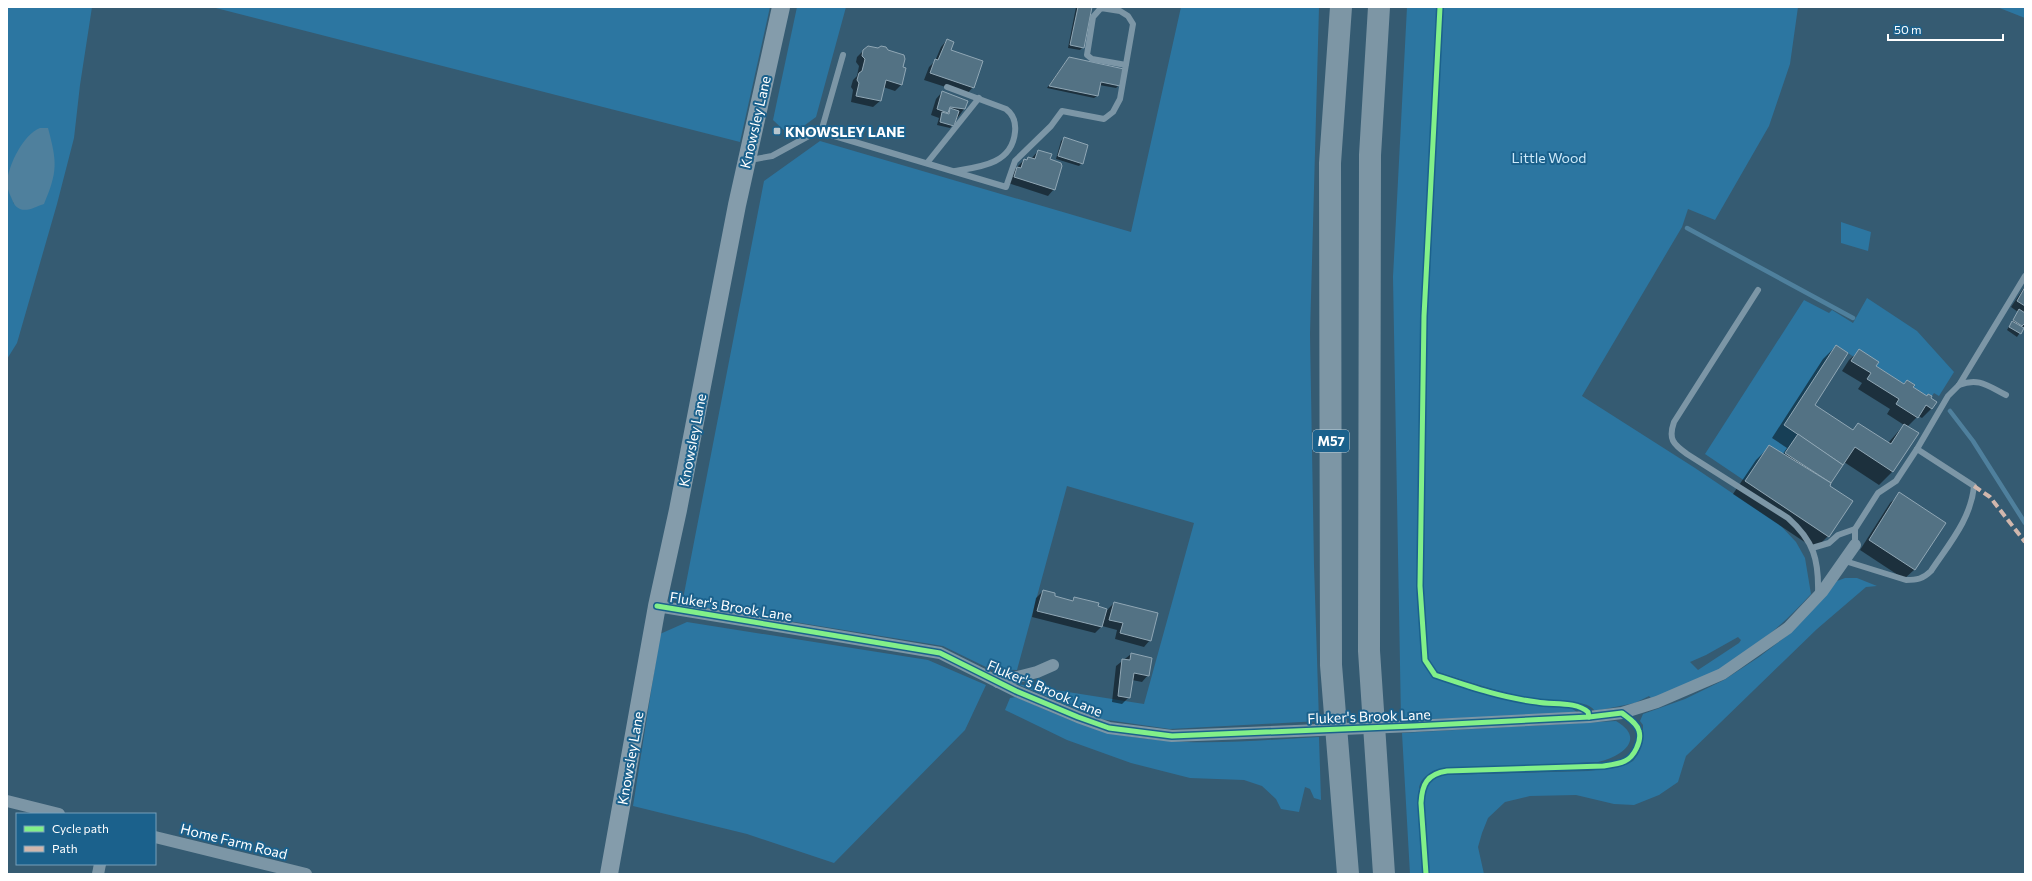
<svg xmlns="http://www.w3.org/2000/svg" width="2032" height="881" font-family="Commissioner,sans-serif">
<rect width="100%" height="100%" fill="#355b72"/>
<g fill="#2c76a1" fill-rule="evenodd">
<path d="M7,7h85l-12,78 -6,53 -17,66 -40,139 -10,16zM14,160v44l-7,-21z"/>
<path d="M212,7h558l-30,135z"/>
<path d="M797,7h49l-30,110 -26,19 -17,-16z"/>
<path d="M1181,7h138l-9,327 4,231 5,156 -149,8 -70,-10 -83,-35 127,20 50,-181 -127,-37 -50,184 -27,-1 -47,-23 -261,-42 82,-423 56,-40 311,91z"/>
<path d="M1407,7h391l-8,57 -21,62 -54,94 -27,-11 -6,18 -100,169 113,72 86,58 15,16 9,16 6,36c-27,30 -59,57 -94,77 -20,11 -44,19 -65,28l-3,-3 -14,7 -40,8c-9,-12 -30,-7 -44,-9 -39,-6 -76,-18 -113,-30l-4,-2 -4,-9 -6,4 9,13 67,20 29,6 42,4 9,6 -179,6 -8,-443zM1738,637l3,3 -2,3 -41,27 -8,-8 16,-7z"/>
<path d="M1997,7h28v11z"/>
<path d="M1841,222l30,10 -3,19 -27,-8z"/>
<path d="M1867,298l50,33 37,41 -15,24 -5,-3 -2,3 -4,-2 -1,2 -14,-9 2,-2 -8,-5 -3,4 -28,-18 -17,-17 -5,8 -18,-12 -51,80 13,9 -14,21 -15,-10 -24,36 -40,-27 99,-154 25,13 3,-3 21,13z"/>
<path d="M1845,578h12l20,8 -11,1 -49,42 -131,127 -8,26 -19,13 -25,10 -20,-1 -38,-9 -46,1 -25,6 -17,16 -6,15 -4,14 6,27h-74l-8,-141 214,-12c31,18 5,36 -18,41l-163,8c-15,9 -19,15 -14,32 3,-12 7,-21 19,-27l148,-4 31,-4 14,-6 5,-7 4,-10 1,-13v-6l-3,-4 3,-7 42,-15 39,-19 35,-23 30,-23 48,-53z"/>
<path d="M687,622l241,38 58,25 -21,45 -131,133 -87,-29 -114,-28 27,-172z"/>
<path d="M1016,697c29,12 57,26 88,34 70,18 143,10 215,6l2,63 -7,-2 -4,-9 -5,-2 -6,25 -18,-3 -5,-10 -14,-13 -18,-6 -54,-2 -59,-15 -64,-23 -62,-30 5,-12z"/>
</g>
<path fill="#4f809d" d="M40,128h8c9,34 10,43 -4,76 -7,2 -16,8 -24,5 -5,-2 -7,-7 -9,-12 -2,-4 -4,-10 -4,-15 2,-18 16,-47 33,-54z"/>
<g fill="#0007">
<path d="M1076,7h15l-8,40 -3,3 -12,-2z"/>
<path d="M947,40l3,11 23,36 -6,7 -43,-14 5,-13 6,-6 6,-14z"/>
<path d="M864,50l38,18 -1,17 -6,6 -12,-4 -3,14 -7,6 -22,-5 2,-12 -2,-3 2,-7 4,-4 2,-10 -3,-4 1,-5z"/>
<path d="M1066,61l53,24 -3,3 -17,-3 -2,11 -3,2 -47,-10z"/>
<path d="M942,92l22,17 -14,19 -13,-3 2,-7 -8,-3 5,-16z"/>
<path d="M1064,138l18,25 -3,3 -23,-7 5,-18z"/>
<path d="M1038,151l11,9 5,29 -6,7 -40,-13 3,-9 7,-8 6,-6 7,-1z"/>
<path d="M2025,286v39l-8,12 -10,-7 11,-18 -7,-5z"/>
<path d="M1836,346l-23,59 39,26 7,-7 29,19 16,-18 -17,-11 3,-5 -32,-20 4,-6 -20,-12 7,-11 10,-9 16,15 28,18 4,-3 5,7 14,9 2,-2 3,14 -9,9 -4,-2 -11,11 10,6 -25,39 -13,13 -35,-23 -15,25 -1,49 -13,13 -82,-55 23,-34 13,-13 13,8 5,-7 -15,-10 51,-79z"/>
<path d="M1900,494l45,29 -31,47 -10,9 -44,-29 30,-47z"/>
<path d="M1043,591l11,6 17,4 4,-3 32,12 7,-7 36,37 -6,7 -29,-8 2,-9 -15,-4 -7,7 -63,-16 4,-19z"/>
<path d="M1131,654l17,21 -6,7 -10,-2 -3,17 -7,7 -10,-2 4,-36z"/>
</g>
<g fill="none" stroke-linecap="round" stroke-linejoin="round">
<g stroke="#4f809d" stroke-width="4.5">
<path d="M1687,228l166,90"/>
<path d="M1950,411l23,30 52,82"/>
</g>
</g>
<g fill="#537284" stroke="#90a7b5">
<path d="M1078,7h14l-8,41 -14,-3z"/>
<path d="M947,39l7,3 -3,8 32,11 -9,27 -44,-15 5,-14 3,1z"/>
<path d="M868,46l10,2 3,-2 5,1 2,3 16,5 1,4 -2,8 3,1 -4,17 -16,-5 -5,21 -25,-5 3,-13 -2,-3 2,-7 3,-2 3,-12 -3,-3 1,-6z"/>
<path d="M1069,57l55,12 -4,17 -19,-4 -3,14 -49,-10z"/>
<path d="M942,91l26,10 -3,8 -15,-2 -2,6 -11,-4z"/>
<path d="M950,108l9,3 -5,15 -14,-4 2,-10 7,2z"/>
<path d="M1064,137l24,8 -5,19 -25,-8z"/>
<path d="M1038,150l14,4 -2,5 11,4 1,3 -7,24 -41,-13 3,-10 4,1 3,-9 3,1 1,-3 7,2z"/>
<path d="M2025,287v19l-8,-5z"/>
<path d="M2019,309l6,4v10l-3,3 -9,-6z"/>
<path d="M2012,321l12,7 -3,6 -12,-7z"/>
<path d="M1836,345l12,8 -33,52 38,25 5,-7 33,21 13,-20 15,9 -26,39 -38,-25 -12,18 -59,-40z"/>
<path d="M1859,349l20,13 -3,4 28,18 3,-4 8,5 -2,2 14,9 1,-2 4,2 -1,2 6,4 -5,7 -6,-4 -8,13 -22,-14 3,-5 -32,-20 4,-6 -20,-12z"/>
<path d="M1798,434l45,31 -12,18 -46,-30z"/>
<path d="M1769,445l62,38 -1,3 23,15 -24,36 -84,-56z"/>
<path d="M1899,492l47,31 -31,47 -46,-30z"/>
<path d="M1043,590l12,3v3l18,5 1,-4 25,6 -1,3 9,3 -5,18 -65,-16z"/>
<path d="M1114,602l44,11 -7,28 -31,-8 3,-10 -14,-3z"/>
<path d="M1131,653l21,5 -3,18 -15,-3 -4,25 -12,-2 4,-37 8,1z"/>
</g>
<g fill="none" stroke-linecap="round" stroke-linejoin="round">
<g stroke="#7c96a6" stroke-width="6">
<path d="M947,87l59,22c8,6 10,14 9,23 -3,32 -35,35 -60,39"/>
<path d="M821,132l22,-77"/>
<path d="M750,160l22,-4 44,-24h5l185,55 9,-26 36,-35 11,-15 42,8 9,-7 7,-13 13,-75 -5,-8 -8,-5 -19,-3 -8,9 -6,38 5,4 34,6"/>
<path d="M927,163l52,-65"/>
<path d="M1758,290l-84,132c-6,17 -1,22 13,32l101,64c26,23 31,42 30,76"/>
<path d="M1959,385c20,-8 29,1 47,10"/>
<path d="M1855,545v-16l23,-36 18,-12 21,-32 31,-53 11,-11 66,-109"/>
<path d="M1812,548l17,-5 9,-8 17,-6"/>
<path d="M1845,561l61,19c11,0 17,-1 25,-9 18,-27 40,-52 43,-85l-57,-37"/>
<path d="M1426,874l-5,-71c1,-19 6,-29 26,-32l156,-5c7,-1 16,-2 22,-5 9,-4 17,-20 14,-30 -2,-8 -11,-13 -17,-18"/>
</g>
<g stroke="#7c96a6" stroke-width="12">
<path d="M657,606l283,47 76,38 62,26 31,11 63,8 124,-5"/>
<path d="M998,682l39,-10 16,-7"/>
<path d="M1413,726l176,-9 33,-4 35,-11 65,-28 66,-46 34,-36 33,-47"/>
<path d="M7,801l52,13"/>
<path d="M155,837l151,37"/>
<path d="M98,874l2,-10"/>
</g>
<path stroke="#849cab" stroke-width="18" d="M609,874l48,-268 21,-96 59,-305 44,-198"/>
<g stroke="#7d96a5" stroke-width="22">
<path d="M1341,7l-11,156 1,502 17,209"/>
<path d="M1379,7l-9,148 -1,496 15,223"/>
</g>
<path stroke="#7c96a6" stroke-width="12" d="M1296,731l117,-5"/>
<path stroke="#d1b7ad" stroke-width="4" stroke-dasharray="8 4" stroke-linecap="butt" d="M1974,486l16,11 35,45"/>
<defs>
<g id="cycleway">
<path d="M1440,7l-16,309 -4,270 5,74 10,15c33,11 67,23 102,27 15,3 39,-1 51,10l1,5"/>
<path d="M657,606l283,47 76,38 62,26 31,11 63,8 241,-10 176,-9 33,-4c6,5 15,10 17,18 3,10 -5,26 -14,30 -6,3 -15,4 -22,5l-156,5c-20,3 -25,13 -26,32l5,71"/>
</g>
</defs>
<use href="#cycleway" stroke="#1b618c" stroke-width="8"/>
<use href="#cycleway" stroke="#82f089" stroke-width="5"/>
</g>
<rect fill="#b8c6ce" stroke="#1b618c" stroke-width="1.5" x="773" y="127" width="8" height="8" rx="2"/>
<g text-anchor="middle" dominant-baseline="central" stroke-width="4" stroke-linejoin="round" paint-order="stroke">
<rect fill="#1b618c" stroke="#bbd0dc" stroke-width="1" x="1313" y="430" width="36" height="22" rx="3"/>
<g font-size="13" font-weight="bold" fill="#fff">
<text x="1331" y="441">M57</text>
</g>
<g font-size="14" fill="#fff" stroke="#1b618c">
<text transform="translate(755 122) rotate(-77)">Knowsley Lane</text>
<text transform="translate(692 440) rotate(-79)">Knowsley Lane</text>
<text transform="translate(731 606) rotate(9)">Fluker's Brook Lane</text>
<text transform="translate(1045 688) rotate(23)">Fluker's Brook Lane</text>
<text transform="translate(1369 716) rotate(-2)">Fluker's Brook Lane</text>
<text transform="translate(630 758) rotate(-80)">Knowsley Lane</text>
<text transform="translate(234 841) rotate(14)">Home Farm Road</text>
</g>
<g font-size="14" font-weight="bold" fill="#fff" stroke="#1b618c" text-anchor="start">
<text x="785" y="131">KNOWSLEY LANE</text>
</g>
<g font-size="14" fill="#cde9f9" stroke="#1b618c">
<text x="1549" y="157">Little Wood</text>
</g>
</g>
<rect width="2032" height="881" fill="none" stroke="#ffffff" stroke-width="16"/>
<rect x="16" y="813" width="140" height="52" fill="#1b618c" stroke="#76a0ba"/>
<rect x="24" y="826" width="20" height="6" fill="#82f089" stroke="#76a0ba"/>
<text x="52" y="833" font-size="12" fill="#ffffff">Cycle path</text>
<rect x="24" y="846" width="20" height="6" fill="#d1b7ad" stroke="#76a0ba"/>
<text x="52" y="853" font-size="12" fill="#ffffff">Path</text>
<path d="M1888 34v6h115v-6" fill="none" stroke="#ffffff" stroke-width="2"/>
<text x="1894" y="34" font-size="12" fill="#ffffff" stroke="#1b618c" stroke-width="3" paint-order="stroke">50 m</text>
</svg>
